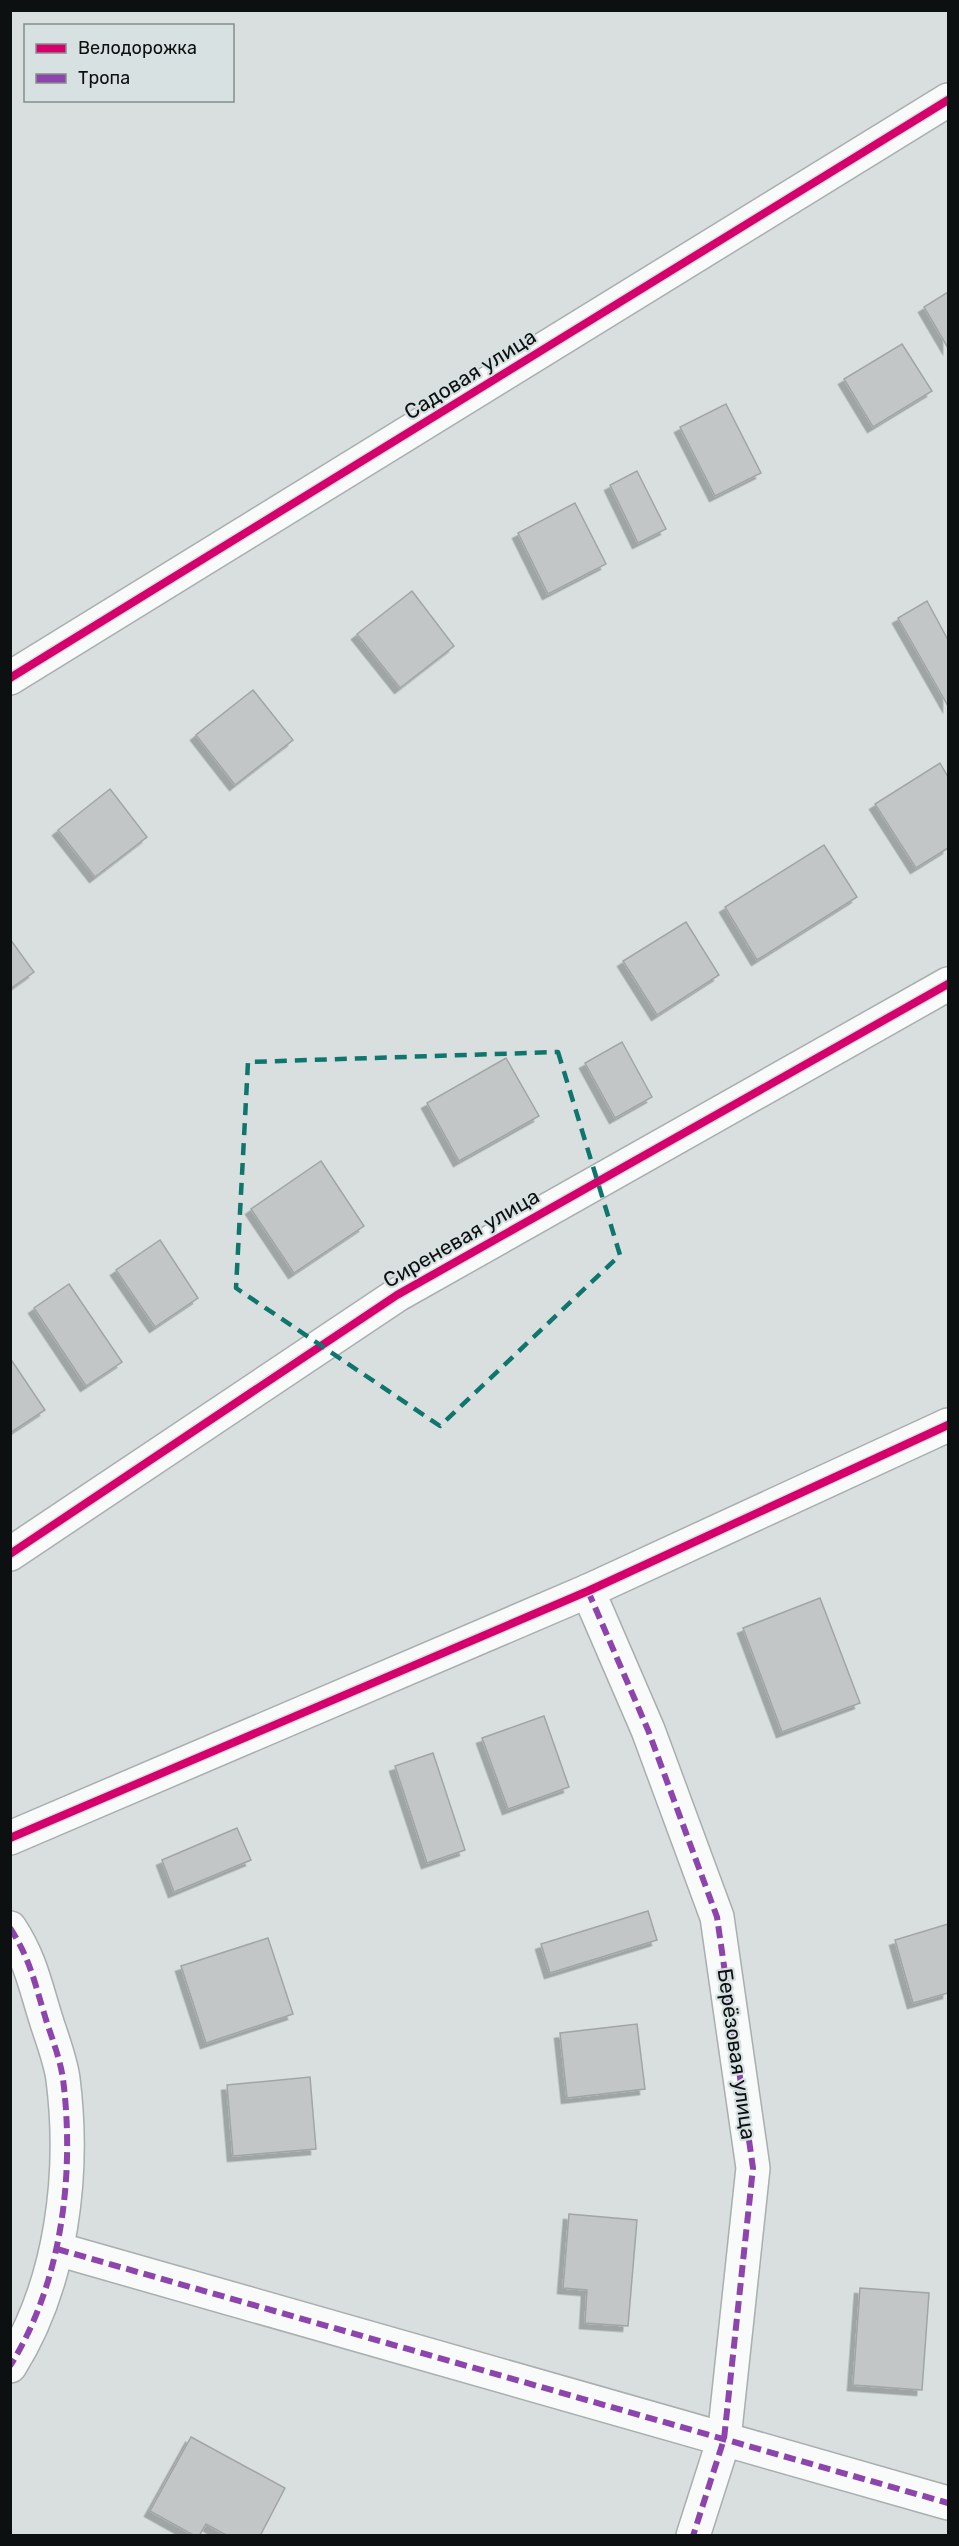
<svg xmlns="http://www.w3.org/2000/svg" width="959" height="2546" font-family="Rubik,sans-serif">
<defs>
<filter id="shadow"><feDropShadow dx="-5.5" dy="5.5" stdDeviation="0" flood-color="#0004"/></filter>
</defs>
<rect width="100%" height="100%" fill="#d9dfdf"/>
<g fill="#c2c6c6" stroke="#a1a5a5" stroke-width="1.5" filter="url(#shadow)">
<path d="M948,292v56l-24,-41z"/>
<path d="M902,344l30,47 -59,36 -29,-48z"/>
<path d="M726,404l35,69 -46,23 -35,-69z"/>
<path d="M637,471l29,58 -28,14 -28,-58z"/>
<path d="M575,503l31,61 -58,30 -30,-61z"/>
<path d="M412,591l42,55 -54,42 -43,-54z"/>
<path d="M927,601l21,39v66l-50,-88z"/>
<path d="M253,690l40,50 -58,45 -39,-50z"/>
<path d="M940,763l8,14v71l-32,20 -41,-64z"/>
<path d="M110,789l37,48 -52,40 -37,-47z"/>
<path d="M824,845l33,52 -100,63 -32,-53z"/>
<path d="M686,922l33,53 -62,40 -34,-54z"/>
<path d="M10,939l24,33 -24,17z"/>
<path d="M622,1042l30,55 -37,21 -30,-55z"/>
<path d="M506,1058l33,58 -80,45 -32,-58z"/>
<path d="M321,1161l43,65 -70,47 -43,-64z"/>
<path d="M160,1240l38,58 -43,29 -39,-57z"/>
<path d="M69,1284l53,78 -36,24 -52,-78z"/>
<path d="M10,1358l35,52 -35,23z"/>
<path d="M820,1598l40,105 -78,29 -39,-104z"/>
<path d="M544,1716l25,71 -61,22 -26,-71z"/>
<path d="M433,1753l32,97 -38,13 -32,-97z"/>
<path d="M237,1828l14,32 -77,32 -12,-32z"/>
<path d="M648,1911l9,29 -107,33 -9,-29z"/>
<path d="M948,1924v69l-35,10 -18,-63z"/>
<path d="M268,1938l25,76 -87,29 -25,-77z"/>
<path d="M637,2024l8,65 -78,9 -7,-65z"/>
<path d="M310,2077l6,72 -83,7 -6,-71z"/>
<path d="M569,2214l68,6 -9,106 -43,-3 2,-33 -24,-2z"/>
<path d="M860,2288l69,5 -7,97 -69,-5z"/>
<path d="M191,2437l94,51 -25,48h-32l-22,-12 -7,12h-4l-45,-25z"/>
</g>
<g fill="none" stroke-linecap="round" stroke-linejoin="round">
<defs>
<g id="minor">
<path d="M10,678l938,-578"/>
<path d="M10,1554l387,-259 551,-311"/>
<path d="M588,1591l60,139 69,187 36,251 -29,271 -31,97"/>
<path d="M10,1838l578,-247 360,-166"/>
<path d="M10,1928c19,29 24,52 34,85 6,21 16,44 19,66 12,95 -1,204 -53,287"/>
<path d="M57,2249l891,254"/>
</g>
</defs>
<use href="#minor" stroke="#a9aeae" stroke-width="36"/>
<use href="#minor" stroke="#f9fafa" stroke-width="33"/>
<g stroke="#8e44ad" stroke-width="6" stroke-dasharray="12 6" stroke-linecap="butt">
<path d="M588,1591l60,139 69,187 36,251 -29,271 -31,97"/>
<path d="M10,1928c19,29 24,52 34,85 6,21 16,44 19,66 12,95 -1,204 -53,287"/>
<path d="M57,2249l891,254"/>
</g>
<defs>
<g id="cycleway">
<path d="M10,678l938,-578"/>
<path d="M10,1554l387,-259 551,-311"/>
<path d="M10,1838l578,-247 360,-166"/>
</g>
</defs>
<use href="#cycleway" stroke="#d7e1e1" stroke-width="11"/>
<use href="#cycleway" stroke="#d6006c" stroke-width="8"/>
</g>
<path fill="none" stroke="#0f766e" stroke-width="4.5" stroke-dasharray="12 8" stroke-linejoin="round" d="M558,1052l62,203 -180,171 -204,-138 12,-226z"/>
<g text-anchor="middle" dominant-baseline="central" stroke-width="4.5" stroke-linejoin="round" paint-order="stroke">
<g font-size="21" fill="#0d1010" stroke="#d7e1e1">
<text transform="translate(470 374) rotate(-32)">Садовая улица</text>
<text transform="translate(461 1238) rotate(-30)">Сиреневая улица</text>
<text transform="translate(737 2054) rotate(82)">Берёзовая улица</text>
</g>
</g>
<rect width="959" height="2546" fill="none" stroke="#0d1010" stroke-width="24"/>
<rect x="24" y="24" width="210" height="78" fill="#d7e1e1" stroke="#868d8d" stroke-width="1.5"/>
<rect x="36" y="44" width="30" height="9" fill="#d6006c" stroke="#868d8d" stroke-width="1.5"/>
<text x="78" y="54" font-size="18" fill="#0d1010">Велодорожка</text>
<rect x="36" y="74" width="30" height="9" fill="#8e44ad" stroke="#868d8d" stroke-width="1.5"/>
<text x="78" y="84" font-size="18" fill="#0d1010">Тропа</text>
</svg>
